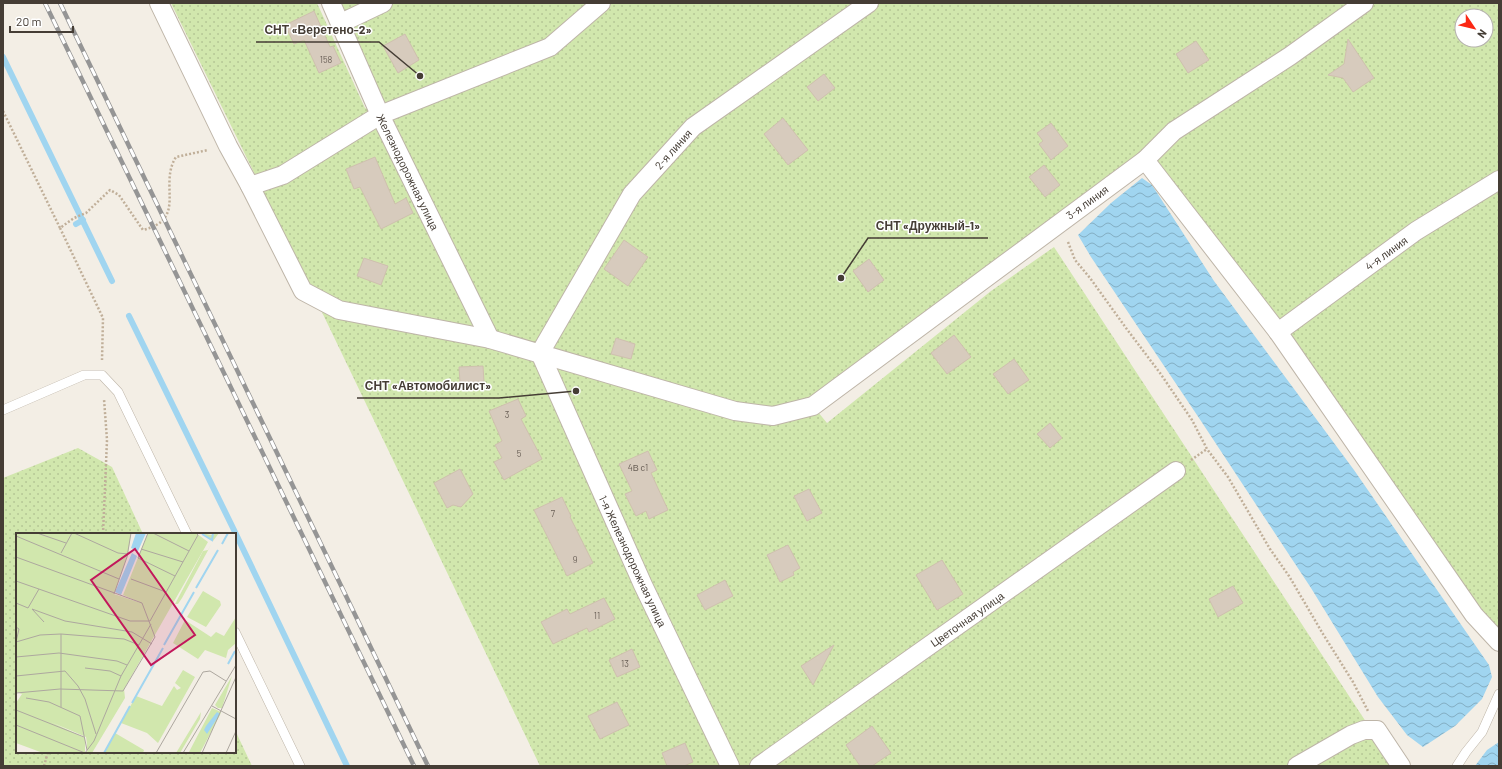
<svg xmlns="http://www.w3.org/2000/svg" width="1502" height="769" font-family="Barlow,sans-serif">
<defs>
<pattern id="grass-dots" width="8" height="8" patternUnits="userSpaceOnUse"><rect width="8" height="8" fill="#d1e7ad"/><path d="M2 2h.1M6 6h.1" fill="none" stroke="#b5c795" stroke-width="1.8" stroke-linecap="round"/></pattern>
<pattern id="water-waves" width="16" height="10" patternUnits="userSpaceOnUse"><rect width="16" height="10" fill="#a0d5f0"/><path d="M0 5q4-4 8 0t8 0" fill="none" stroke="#84aec3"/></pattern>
</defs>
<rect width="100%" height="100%" fill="#f3eee5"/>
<g fill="url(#grass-dots)" fill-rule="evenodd">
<path d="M171,3h146l48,105 14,6 -48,-111h1168v639l-355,-482 -331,246 14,17 164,-132 63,-44 341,519h-855l-233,-485zM1462,16h24v24h-24z"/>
<path d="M78,448l34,19 31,67h-126v218h218v-22l17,36h-249v-288z"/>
</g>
<g fill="url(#water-waves)">
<path d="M1142,178l10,7 62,96 140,189 135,195 3,12 -10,22 -27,27 -32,21 -16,-12 -29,-38 -67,-109 -110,-167 -110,-164 -13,-22 33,-32z"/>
<path d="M1499,742v24h-24l12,-16z"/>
</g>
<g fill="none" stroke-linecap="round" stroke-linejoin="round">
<g stroke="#a0d5f0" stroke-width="6">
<path d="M3,57l109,224"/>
<path d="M76,224l7,-4"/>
<path d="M129,316l104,212 114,238"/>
</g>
</g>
<g fill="#d7cbbd" stroke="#cfc0ae">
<path d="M314,11l16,36 3,-1 8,17 -22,10 -15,-33 -10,4 -9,-19z"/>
<path d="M405,34l14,26 -21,13 -15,-27z"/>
<path d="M1348,39l26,39 -21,14 -10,-14 -15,-3 16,-11z"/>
<path d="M1196,41l13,19 -21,13 -12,-19z"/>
<path d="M824,74l11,14 -17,13 -11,-14z"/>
<path d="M783,118l25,32 -20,15 -24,-31z"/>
<path d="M1051,123l17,23 -17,14 -12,-16 4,-3 -6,-8z"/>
<path d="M375,157l20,47 11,-6 7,15 -32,16 -21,-42 -6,2 -8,-20z"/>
<path d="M1044,165l16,20 -15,12 -16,-20z"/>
<path d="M624,240l24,17 -20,29 -24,-17z"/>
<path d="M364,258l24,8 -7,19 -24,-9z"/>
<path d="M869,259l15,21 -16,12 -15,-21z"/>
<path d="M954,335l17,22 -24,17 -16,-21z"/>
<path d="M616,338l19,6 -4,15 -20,-5z"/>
<path d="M1014,359l15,21 -21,14 -15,-20z"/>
<path d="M483,366l1,16 -24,1 -1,-16z"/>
<path d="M518,399l8,17 -5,3 21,40 -38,21 -10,-18 8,-4 -7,-13 7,-4 -13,-30z"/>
<path d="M1050,423l12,15 -12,10 -13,-14z"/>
<path d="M648,451l9,19 -6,3 17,37 -19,9 -3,-8 -10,5 -11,-22 7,-3 -13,-27z"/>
<path d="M460,469l13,25 -12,13 -8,-2 -6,3 -13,-25z"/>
<path d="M809,489l13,24 -15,8 -13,-25z"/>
<path d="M562,497l9,19 -1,1 23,46 -26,13 -33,-66z"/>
<path d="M788,545l12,23 -7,4 1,3 -14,7 -13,-27z"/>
<path d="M942,560l21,34 -26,16 -21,-35z"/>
<path d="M725,580l8,16 -28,14 -8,-15z"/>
<path d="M1233,586l10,17 -25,14 -9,-18z"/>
<path d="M604,598l11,21 -26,13 -2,-4 -34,16 -12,-22 26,-13 3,5z"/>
<path d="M834,645l-21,40 -12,-19z"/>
<path d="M632,649l8,18 -23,10 -8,-17z"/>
<path d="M617,702l12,23 -29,14 -12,-23z"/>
<path d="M872,726l19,27 -19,13h-12l-14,-21z"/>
<path d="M685,743l8,19 -9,4h-17l-5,-13z"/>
</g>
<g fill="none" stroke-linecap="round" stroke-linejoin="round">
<defs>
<g id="service">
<path d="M3,410l81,-35h18l16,17 69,142"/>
<path d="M235,632l65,134"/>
<path d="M1457,766l9,-14 16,-20 17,-38"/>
</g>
<g id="minor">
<path d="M159,3l69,143 22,40 53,105 36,19 151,29 245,72 38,5 40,-10 332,-246 29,-29 116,-75 74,-53"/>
<path d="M331,3l49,112 110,224"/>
<path d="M341,23l42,-20"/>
<path d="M1145,160l133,172 196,283 25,27"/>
<path d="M250,186l33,-11 97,-60 170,-68 51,-44"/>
<path d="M1278,332l138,-101 83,-51"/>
<path d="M540,353l92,-159 61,-67 176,-124"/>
<path d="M540,353l103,232 87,181"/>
<path d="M759,766l417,-295"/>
<path d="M1297,766l54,-31 13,-5h13l24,36"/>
</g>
</defs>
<use href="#service" stroke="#beb5a8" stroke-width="10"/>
<use href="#minor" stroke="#beb5a8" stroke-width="20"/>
<g stroke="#c0af99" stroke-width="2.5" stroke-dasharray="2 2" stroke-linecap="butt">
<path d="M3,111l57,117 14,-10 12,-5 24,-23 9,5 24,35c45,-11 15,-45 33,-73l32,-7"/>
<path d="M60,228l43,90 -1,42"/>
<path d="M1068,242l7,18 15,18 36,50 34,45 32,47 15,29 21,28 42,72 19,27 34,58 30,48 15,29"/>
<path d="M1191,460l16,-11"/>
<path d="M103,534l4,-94 -3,-41"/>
<path d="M44,766l4,-14"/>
</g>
<use href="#service" stroke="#fff" stroke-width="9"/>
<use href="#minor" stroke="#fff" stroke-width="18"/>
<defs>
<g id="rail">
<path d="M45,3l369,763"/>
<path d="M60,3l368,763"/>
</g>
</defs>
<use href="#rail" stroke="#959595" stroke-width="4.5"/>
<use href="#rail" stroke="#fff" stroke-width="3" stroke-dasharray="9" stroke-linecap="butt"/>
</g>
<g text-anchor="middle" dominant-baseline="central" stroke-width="3" stroke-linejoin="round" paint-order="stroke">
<g font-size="9" fill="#6a6057">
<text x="326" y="59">158</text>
<text x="507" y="414">3</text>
<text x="519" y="453">5</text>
<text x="638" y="467">4В с1</text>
<text x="553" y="513">7</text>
<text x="575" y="559">9</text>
<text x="597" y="615">11</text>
<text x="625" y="663">13</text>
</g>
<g font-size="11" fill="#453d35" stroke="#fff">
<text transform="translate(673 149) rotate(-48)">2-я линия</text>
<text transform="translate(408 172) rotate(64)">Железнодорожная улица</text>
<text transform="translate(1087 202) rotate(-36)">3-я линия</text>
<text transform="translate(1386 253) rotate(-36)">4-я линия</text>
<text transform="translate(633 561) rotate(65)">1-я Железнодорожная улица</text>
<text transform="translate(967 619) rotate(-35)">Цветочная улица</text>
</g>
</g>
<g transform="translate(16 533)">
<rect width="220" height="220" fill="#f3eee5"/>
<path d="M0,0h115l-3,21 -14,40 27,9 -18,-8 25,-62h48l12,9 -84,147 1,9 -33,55h-6l4,-5 -3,3v-7l-1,-7 -35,-15 34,16v15h-42l-27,-10v-40l6,-9 -6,-2zM186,0l9,2 8,-2 -6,8zM187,58l17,10 1,4 -15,22 -19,-10zM220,84v26l-8,7 -2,8 -21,-8 -7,9 -25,-16 12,-23 26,17 5,-5 8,4zM167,137l12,7 -37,66 -11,-10 -26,-10 15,-27 26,10 12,-20 3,4 4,-2 -6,-5zM99,200l29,17 -1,3h-39z" fill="#d1e7ad"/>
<path d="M196,10l-30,55 -4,6h-3l28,-53 5,-1zM216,143l-10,32h-4l-3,-3zM196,175l9,4 -1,3 -20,38 -11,-1zM185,179l-1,7 -20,34h-4z" fill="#d1e7ad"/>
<path d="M120,0h10l-8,18 -7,-3zM116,20l5,3 -16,39 -6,-3zM201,179l3,2 -13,20 -3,-4 2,-4z" fill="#a0d5f0"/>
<path fill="none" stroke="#a0d5f0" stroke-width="2" d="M186,1l10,6 1,-7M206,11l6,-11M180,55l22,-38M148,112l30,-53M212,131l7,-13M116,170l31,-55M88,220l26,-47"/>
<path fill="none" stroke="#ada79f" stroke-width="1" d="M21,0l29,10M58,0l44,20 10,1M132,0l-10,25 37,18M137,0l36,18M0,3l103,43M125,16l42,13M45,20l11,-20M0,24l126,46 13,34 -32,54 -63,-2 -44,4M115,46l35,13M0,48l114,40h20M98,61l13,-37 4,-24M0,70l12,5M12,75l11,-19M134,88l48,-86 -2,-2M28,89l-12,-13 33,12 67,11 20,12M0,94l3,2 -3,13M45,101v73M0,109l24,-7 21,-1 63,5 15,6M0,124l43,-4 58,8 10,4M69,135l25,3 11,5M0,143l49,-5 13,15 7,13 11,35M10,165l23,4 31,14 7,34M196,173l24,13M0,177l68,27M0,192l69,28 9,-12 27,-65 30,-52M140,220l47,-81 7,-1 16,10M167,220l53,-88M186,220l34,-76M210,220l10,-22"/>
<path fill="#c2185b" fill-opacity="0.15" stroke="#c2185b" stroke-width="2" d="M119,16l60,86 -44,30 -60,-85z"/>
<rect width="220" height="220" fill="none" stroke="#453d35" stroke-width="2"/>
</g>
<path fill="none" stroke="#453d35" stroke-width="1.5" d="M420 76L379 42H256M841 278L868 238H988M576 391L499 398H357"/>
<g fill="#453d35" stroke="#fff" stroke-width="1.5">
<circle cx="420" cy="76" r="4"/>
<circle cx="841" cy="278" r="4"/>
<circle cx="576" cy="391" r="4"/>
</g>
<g font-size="12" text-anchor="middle" font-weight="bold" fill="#453d35" stroke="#fff" stroke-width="3" stroke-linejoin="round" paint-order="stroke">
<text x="318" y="34">СНТ «Веретено-2»</text>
<text x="928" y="230">СНТ «Дружный-1»</text>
<text x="428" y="390">СНТ «Автомобилист»</text>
</g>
<rect width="1502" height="769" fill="none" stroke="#453d35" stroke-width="8"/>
<g transform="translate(1474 28) rotate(125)"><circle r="19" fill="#ffffff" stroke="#b5b1ae"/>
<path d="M0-3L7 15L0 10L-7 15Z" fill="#fb2814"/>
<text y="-6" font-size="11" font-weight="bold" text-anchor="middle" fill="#453d35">N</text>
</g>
<path d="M10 26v6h63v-6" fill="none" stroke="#453d35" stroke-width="2"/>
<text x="16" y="26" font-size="12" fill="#453d35" stroke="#ffffff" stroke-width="3" paint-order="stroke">20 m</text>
</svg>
